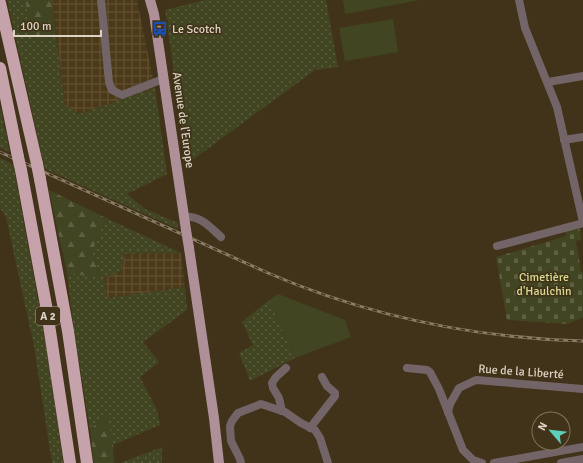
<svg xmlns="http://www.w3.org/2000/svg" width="583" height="463" font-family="Signika,sans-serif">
<defs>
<pattern id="industrial-grid" width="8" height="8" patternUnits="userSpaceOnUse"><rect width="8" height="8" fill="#4b3918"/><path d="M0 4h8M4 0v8" fill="none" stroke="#645538"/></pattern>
<pattern id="grass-dots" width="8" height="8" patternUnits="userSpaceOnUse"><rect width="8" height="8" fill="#424521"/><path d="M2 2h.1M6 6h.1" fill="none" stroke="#5d5f40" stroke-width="1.8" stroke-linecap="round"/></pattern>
<pattern id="forest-firs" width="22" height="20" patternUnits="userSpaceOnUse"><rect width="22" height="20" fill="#424521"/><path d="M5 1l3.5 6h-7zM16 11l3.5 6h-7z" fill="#5d5f40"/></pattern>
<pattern id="cemetery-stones" width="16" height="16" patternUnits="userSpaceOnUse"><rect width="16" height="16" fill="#424521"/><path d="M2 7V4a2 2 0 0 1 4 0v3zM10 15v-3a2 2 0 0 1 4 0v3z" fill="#5d5f40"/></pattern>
</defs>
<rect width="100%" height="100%" fill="#413319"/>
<g fill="url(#industrial-grid)">
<path d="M52,0h85l18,88 -76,26 -14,-9z"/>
<path d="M181,253l4,34 -78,11 -3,-20 16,-6 5,-18z"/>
</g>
<g fill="url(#grass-dots)">
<path d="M7,0h18l8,40 23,-3 9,68 14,9 76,-26 12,86 -40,20 18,15 33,14v6l-133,-60z"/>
<path d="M205,0h121l12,67 -23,3 -128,94 -22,-154z"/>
<path d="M0,107l10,45 -10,-4z"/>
<path d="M0,158l13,6 35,190 15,109h-11l-18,-117 -28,-129 -6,-9z"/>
<path d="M106,218l75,35 -56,1 -5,18 -16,6 3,20 78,-11 2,23 -44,32 16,20 -19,15 17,33 3,15 -47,20 -6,-29 -17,13 -16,-99 -7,-57 33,4 -8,-25z"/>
<path d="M269,300l26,58 -45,23 -11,-28 14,-8 -11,-23z"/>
<path d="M162,447v16h-42z"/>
</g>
<g fill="url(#forest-firs)">
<path d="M25,0h27l4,37 -23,3z"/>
<path d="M49,190l57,28 -14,34 8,26 -33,-5z"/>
<path d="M107,416l6,29 1,18h-20l-4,-34z"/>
</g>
<path fill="url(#cemetery-stones)" d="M578,228l2,2 1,10 -5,1 5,31h2v45l-15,7 -61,-4 -11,-63 70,-21 -1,-5z"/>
<g fill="#424521">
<path d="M343,0h77l-75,14z"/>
<path d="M393,19l5,33 -53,9 -6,-33z"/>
<path d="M278,294l67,26 6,17 -56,21 -26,-58z"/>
</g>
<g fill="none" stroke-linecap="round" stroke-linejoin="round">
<g stroke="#736467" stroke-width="8">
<path d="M101,0l8,82 3,8 10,5 41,-16"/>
<path d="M519,0l6,28 32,79 26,115"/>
<path d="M548,82l35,-6"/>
<path d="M564,140l19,-3"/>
<path d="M184,217c16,-2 26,10 37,20"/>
<path d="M497,246l86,-23"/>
<path d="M407,368l20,2 3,2 9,17 24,61 10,10 9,3"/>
<path d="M282,411l-3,-13 -6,-10 -1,-5 4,-6 10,-9"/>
<path d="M448,412l2,-8 9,-16 17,-8 107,9"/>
<path d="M310,428l25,-32v-3l-8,-7 -5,-9"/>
<path d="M241,463l-1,-4 -9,-18 -1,-15 2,-5 6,-8 23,-9 24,8 16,11 14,7 5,8 8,25"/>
<path d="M494,463l89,-16"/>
<path d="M561,463l22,-4"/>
</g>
<g stroke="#af9098" stroke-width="10">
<path d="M150,0l4,14 32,216"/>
<path d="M189,248l25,170 5,45"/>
</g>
<g stroke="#c6a2ab" stroke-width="12">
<path d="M0,3l37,161"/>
<path d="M0,68l18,89"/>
<path d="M21,170l25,135 24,158"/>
<path d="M40,179l28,152 19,132"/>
</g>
<defs>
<path id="rail" d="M0,152l268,121c100,43 207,65 315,68"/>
</defs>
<use href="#rail" stroke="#887c67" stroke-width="3"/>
<use href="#rail" stroke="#413319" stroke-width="1.5" stroke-dasharray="4.5" stroke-linecap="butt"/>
<path stroke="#af9098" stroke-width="10" d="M186,230l3,18"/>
<g stroke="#c6a2ab" stroke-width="12">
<path d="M18,157l3,13"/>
<path d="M37,164l3,15"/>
</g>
</g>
<defs>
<symbol id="bus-bare" viewBox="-9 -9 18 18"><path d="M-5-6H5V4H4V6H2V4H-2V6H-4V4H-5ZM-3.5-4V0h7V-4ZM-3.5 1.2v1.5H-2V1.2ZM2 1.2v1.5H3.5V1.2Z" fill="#1a4fb4" stroke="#413319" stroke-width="2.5" paint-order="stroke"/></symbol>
</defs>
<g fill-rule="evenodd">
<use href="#bus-bare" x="149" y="18" width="22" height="22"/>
</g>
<g text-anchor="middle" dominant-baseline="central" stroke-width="3.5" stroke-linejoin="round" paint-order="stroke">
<rect fill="#413319" stroke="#ada290" stroke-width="1" x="36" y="307" width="24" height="18" rx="3"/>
<g font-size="11" font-weight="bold" fill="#dbd2c3">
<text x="48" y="316">A 2</text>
</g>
<g font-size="12" fill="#dbd2c3" stroke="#413319" text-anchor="start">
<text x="172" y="29">Le Scotch</text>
</g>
<g font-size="12" fill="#dbd2c3" stroke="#413319">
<text transform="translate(183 120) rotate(82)">Avenue de l'Europe</text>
<text transform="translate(521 372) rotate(4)">Rue de la Liberté</text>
</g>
<g font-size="12" fill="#d5db93" stroke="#413319">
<text x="544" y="277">Cimetière<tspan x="544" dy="14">d'Haulchin</tspan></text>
</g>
</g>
<g transform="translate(551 431) rotate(298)"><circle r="19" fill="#413319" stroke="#7f735d"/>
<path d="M0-3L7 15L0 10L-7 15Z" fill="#5dceb9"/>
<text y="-6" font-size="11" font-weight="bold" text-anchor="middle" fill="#dbd2c3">N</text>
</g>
<path d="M14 30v6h87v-6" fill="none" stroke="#dbd2c3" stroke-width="2"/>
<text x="20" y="30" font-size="12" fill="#dbd2c3" stroke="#413319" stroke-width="3" paint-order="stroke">100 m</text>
</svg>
